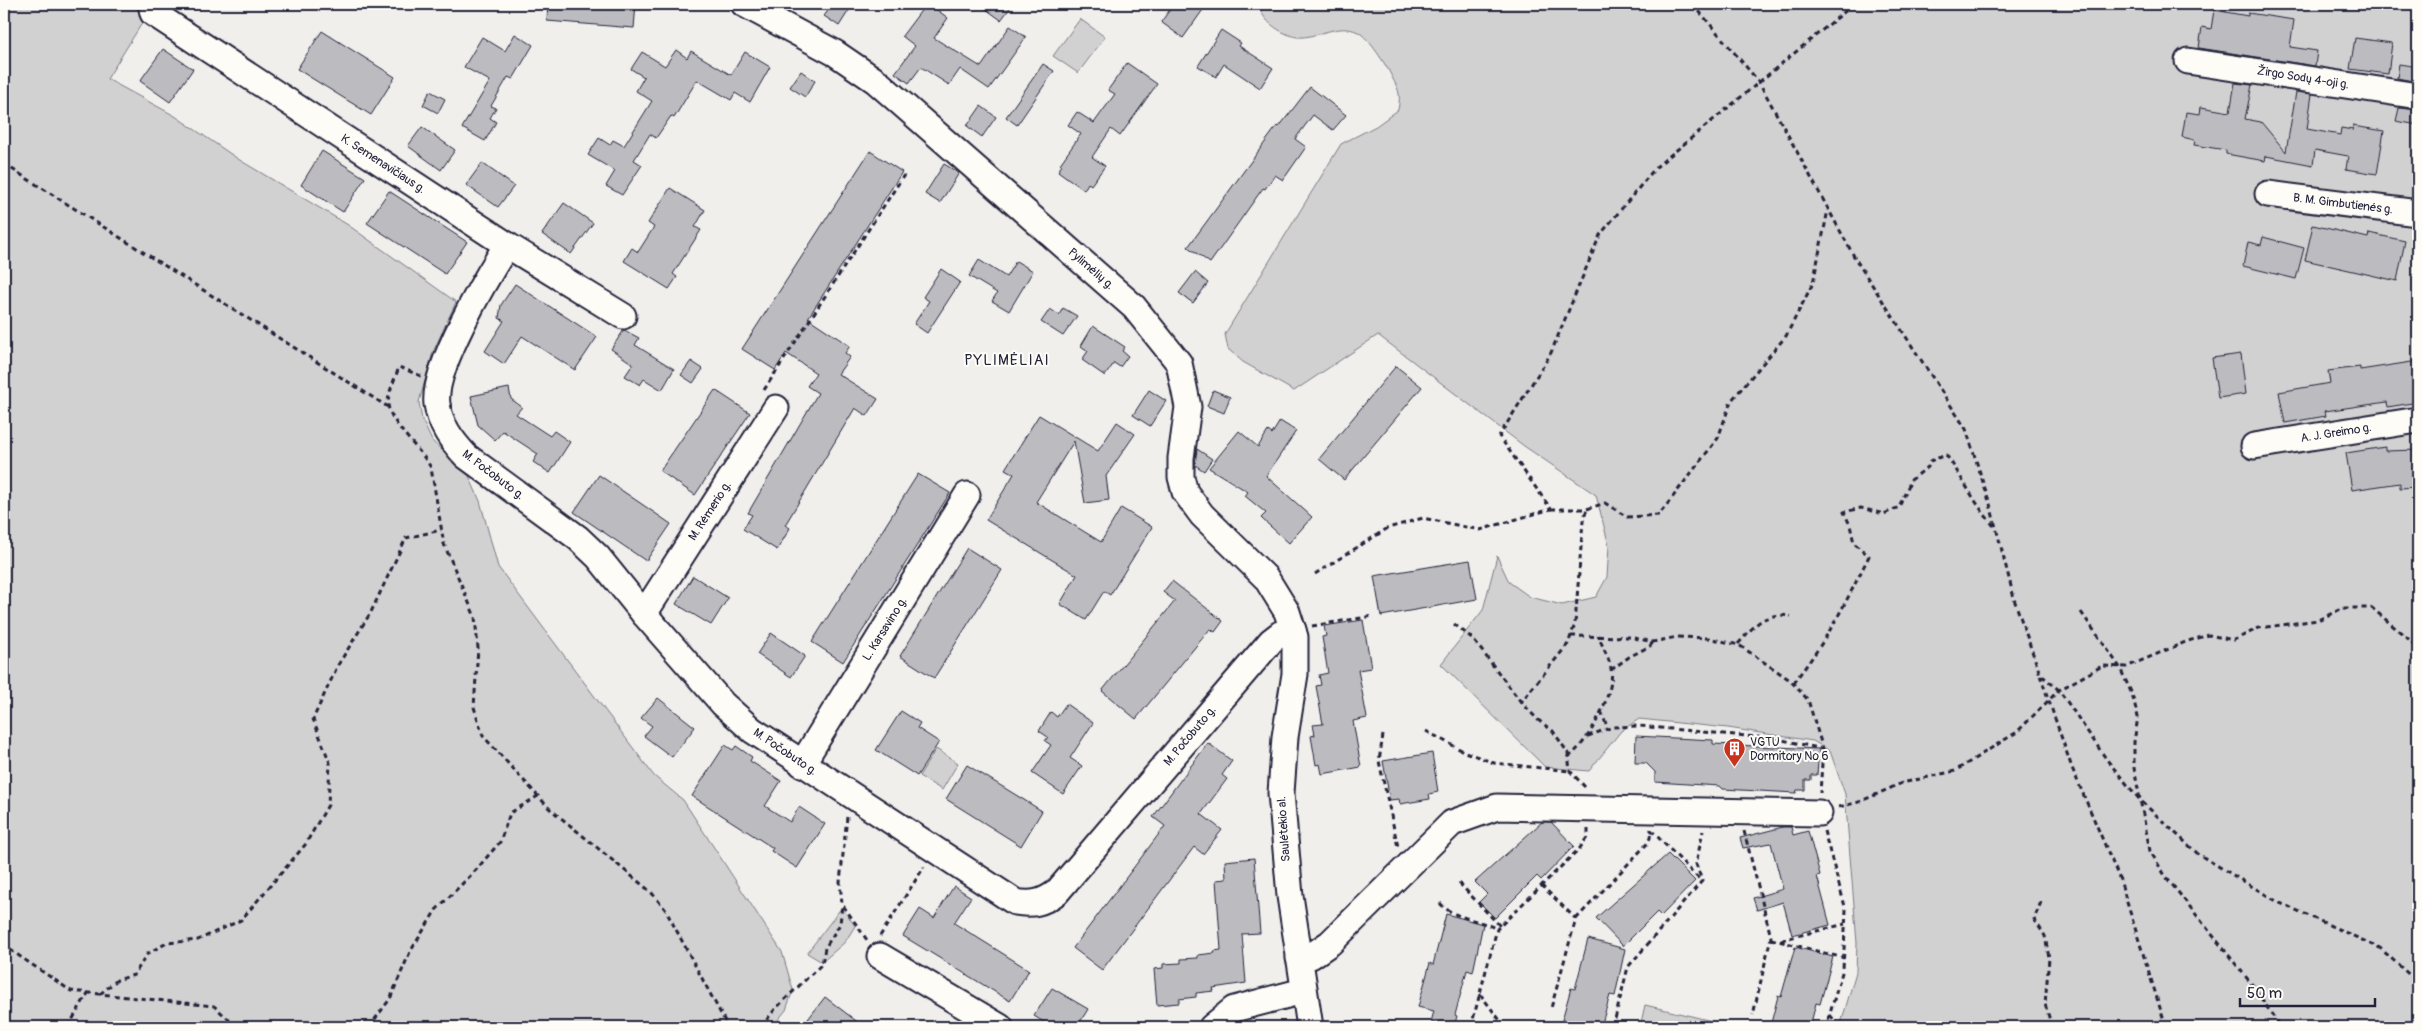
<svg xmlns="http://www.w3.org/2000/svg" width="2422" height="1031" font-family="Pangolin,sans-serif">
<rect width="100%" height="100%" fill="#f0efec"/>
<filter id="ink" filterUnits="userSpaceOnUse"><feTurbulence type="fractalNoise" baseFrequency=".02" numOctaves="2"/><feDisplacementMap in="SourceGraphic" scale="10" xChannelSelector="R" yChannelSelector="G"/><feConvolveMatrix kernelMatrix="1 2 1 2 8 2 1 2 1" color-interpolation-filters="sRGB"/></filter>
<g filter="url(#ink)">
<g fill="#d2d1d1" stroke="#7a7a86">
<path d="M4,4h150l-47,75 68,37 63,43 110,66 108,77 -23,50 -14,50 3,18 10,21 36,33 12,27 18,66 156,209 29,24 99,152 11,38 -7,20 -14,17h-768z"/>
<path d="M1260,4h1158v1023h-578l16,-55 1,-29 -12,-149 -15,-43 -17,-10 -85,-13 -89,-9 -18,12 -32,40 -44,-4 -104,-103 42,-54 14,-54 12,26 21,15 32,8 34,-8 11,-20 2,-31 -13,-51 -72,-49 -146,-111 -84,56 -51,-29 -15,-13 -3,-15 116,-190 35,-18 22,-16c4,-19 -1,-22 -9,-39 -6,-10 -21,-34 -31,-39 -20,-10 -42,7 -61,5 -14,-2 -38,-17 -37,-33z"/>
<path d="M1080,19l25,18 -27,36 -25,-17z"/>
<path d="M936,749l22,14 -16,27 -23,-14z"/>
<path d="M842,907l13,19 -10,16 -23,20 -15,-9z"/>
<path d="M1645,1005l67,16 -1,6h-71z"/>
</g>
<g fill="#bcbcc0" stroke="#22223b">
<path d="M548,4h88l-2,24 -87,-7z"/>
<path d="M833,4h20l-14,22 -15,-10z"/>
<path d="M926,4h3l19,14 -14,20 47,29 29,-41 16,11 -37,52 -29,-20 -11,16 -28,-18 -12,16 -14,-10 20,-27 -13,-10z"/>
<path d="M979,4h34l-12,16z"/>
<path d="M1174,4h33l-24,34 -22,-16z"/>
<path d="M2214,10l34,6v-3l46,7 -4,27 27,4 -2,15 -116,-18 3,-21 9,2z"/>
<path d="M1221,30l20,13 -2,3 34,22 -13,20 -36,-24 -8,13 -18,-11z"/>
<path d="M322,31l73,46 -24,38 -74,-46z"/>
<path d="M515,34l18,11 -20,34 -5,-2 -17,29 5,2 -6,10 6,4 -11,19 -23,-13 28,-47 -26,-14 18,-30 23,14z"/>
<path d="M2355,38l37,5 -4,31 -38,-5z"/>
<path d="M163,49l30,20 -23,33 -30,-21z"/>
<path d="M676,50l11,8 4,-7 40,24 14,-23 25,15 -20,35 -15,-9 -4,7 -34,-20 -23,38 -3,-2 -15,22 -6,-4 -16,26 8,5 -20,30 -16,-9 9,-15 -27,-16 11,-17 11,7 3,-5 11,6 28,-45 -16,-10 8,-14 -13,-8 11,-17 23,14z"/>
<path d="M1127,63l30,21 -37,52 -9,-7 -19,28 13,9 -14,19 -3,-2 -4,7 -26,-19 4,-6 -2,-1 21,-30 -13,-9 9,-13 17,11 21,-29 -7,-4z"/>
<path d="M1043,64l11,7 -37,54 -11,-8z"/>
<path d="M2399,64l19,3v15l-21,-4z"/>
<path d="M801,71l14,10 -10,16 -15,-10z"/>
<path d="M2235,83l17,2 -7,34 16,3 25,30 10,-60 16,2 -5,35 33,6 1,-7 12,2v-4l31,5 -7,43 -31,-5 2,-13 -33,-6 -2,15 -47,-9 -1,5 -39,-7v-4l-32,-5 1,-5 -13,-3 4,-25 14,2 1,-7 29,5z"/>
<path d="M1310,87l36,28 -13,15 -20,-15 -18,24 11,8 -23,33 -8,-5 -10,14 -2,-1 -53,75 -22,-16 89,-121 2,1z"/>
<path d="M430,91l15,8 -7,14 -15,-8z"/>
<path d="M981,106l15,11 -14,20 -15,-11z"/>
<path d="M2399,108l19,2v15l-22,-4z"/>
<path d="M422,127l33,23 -14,20 -33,-24z"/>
<path d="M322,151l43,27 -22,34 -42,-27z"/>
<path d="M870,151l32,21 -94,146 42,28 -5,7 5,4 -12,17 40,25 -11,17 -12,-8 -70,117 5,3 -13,22 -34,-21 9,-14 -4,-2 70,-120 -11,-7 9,-13 -30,-20 -11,17 -33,-21z"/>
<path d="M482,163l32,23 -16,21 -32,-22z"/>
<path d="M944,164l15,9 -19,30 -15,-9z"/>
<path d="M670,188l35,22 -10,17 6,3 -28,44 4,3 -8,12 -45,-28 8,-13 6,4 16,-25 -6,-4z"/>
<path d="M389,191l78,51 -22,32 -78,-51z"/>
<path d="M564,203l29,20 -22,31 -29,-20z"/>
<path d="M2313,225l55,13 1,-5 36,8 -8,40 -92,-21z"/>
<path d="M2263,237l41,11 -8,31 -53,-13 5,-24 13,3z"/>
<path d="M979,260l27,17 10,-16 17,10 -24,40 -17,-10 5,-8 -28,-17z"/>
<path d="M941,269l19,13 -33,51 -13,-9 15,-23 -6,-4z"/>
<path d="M1195,272l13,11 -15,20 -14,-10z"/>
<path d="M515,284l82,53 -22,33 -53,-34 -18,28 -19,-13 19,-30 -5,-3 2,-13z"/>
<path d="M1063,308l14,8 -14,20 -22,-14 9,-13 9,6z"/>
<path d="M1093,326l32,21 -3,4 6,5 -8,11 -6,-4 -9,13 -23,-16 6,-9 -7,-5z"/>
<path d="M624,330l15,8 -4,7 39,24 -12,21 -18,-11 -4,6 -15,-9 8,-12 -22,-15z"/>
<path d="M2241,354l5,40 -28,4 -6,-40z"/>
<path d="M691,361l12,8 -10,14 -12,-8z"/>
<path d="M2418,361v41l-30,5 -1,-5 -62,9 1,5 -41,7 -6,-31 51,-9 -2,-12 32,-4v3z"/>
<path d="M1396,366l26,21 -78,93 -25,-21z"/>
<path d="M509,388l2,11 11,8 -6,7 34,22 4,-5 16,11 -20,31 -17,-11 5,-8 -35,-23 -8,9 -17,-15 -7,-29z"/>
<path d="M715,390l35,23 -55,82 -35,-24z"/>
<path d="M1149,390l17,11 -16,25 -17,-11z"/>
<path d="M1213,390l17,7 -6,16 -17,-7z"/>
<path d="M1039,415l59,36 19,-29 18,12 -29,42 3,24 -24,3 -11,-62 -38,61 65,40 20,-34 31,19 -42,68 -6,-4 -18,29 -26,-16 17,-29 -91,-55 28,-46 -9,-5z"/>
<path d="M1280,421l16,10 -30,45 46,41 -23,26 -28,-25 5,-5 -21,-17 3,-4 -39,-24 30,-37 19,16 10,-16 4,3z"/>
<path d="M2385,447v4l32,-1 1,37 -18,1v-5l-48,7 -6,-37z"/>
<path d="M1197,449l15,10 -8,12 -9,-6z"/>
<path d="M918,474l32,19 -107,169 -31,-20z"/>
<path d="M599,475l72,49 -25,37 -72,-49z"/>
<path d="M967,548l35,22 -68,108 -34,-22z"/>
<path d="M1470,560l7,39 -96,17 -7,-40z"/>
<path d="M693,576l35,22 -17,27 -35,-21z"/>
<path d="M1172,581l51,40 -8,11 -5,-3 -74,90 -34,-28 73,-90 -12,-9z"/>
<path d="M1363,620l8,48 -13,2 9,48 -14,3 8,46 -39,7 -2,-10 -4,1 -5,-29 4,-1 -2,-10 10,-1 -7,-38 5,-1 -2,-10 9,-2 -6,-36 4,-1 -2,-10z"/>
<path d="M771,633l34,23 -14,21 -34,-23z"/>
<path d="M658,698l37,29 -23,30 -28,-21 8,-10 -11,-8z"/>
<path d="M1066,704l27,19 -23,35 12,8 -19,28 -31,-21 19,-28 -6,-4 3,-4 -9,-6 12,-19 6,5z"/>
<path d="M901,711l19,12 -3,5 22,14 -22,34 -41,-26z"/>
<path d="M1636,736l77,4v4l106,5 -2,26h-6v5h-6v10h-8l-1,3 -73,-4 -3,-3 -65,-4v-10l-9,-9h-11z"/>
<path d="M1208,743l24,18 -10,14 5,4 -26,35 21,16 -19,24 -9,-7 -92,123 -29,-22 92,-122 -12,-9z"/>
<path d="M725,745l8,5 3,-4 16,11 -2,4 31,20 -16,25 25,16 9,-15 26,17 -28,44 -26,-17 2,-3 -81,-52z"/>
<path d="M1432,753l6,39 -9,2 1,5 -30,5 -1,-5 -9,1 -7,-39z"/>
<path d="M967,765l75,46 -21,35 -75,-47z"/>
<path d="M1542,822h9l23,24 -33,34 -4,-4 -42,42 -16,-16 8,-8 -12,-12z"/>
<path d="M1783,827h8l2,8 15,-4 12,44 -3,1 13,49 -38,10 -9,-33 -26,8 -4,-12 30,-9 -12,-46 -28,5 -3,-10z"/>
<path d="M1668,854l27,27 -34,35 -4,-4 -34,34 -27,-28z"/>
<path d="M1254,858l6,75 -18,1 4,49 -33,5 1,3 -18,2v4l-17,2v4l-22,2 -3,-36 9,-1v-4l18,-1v-4l17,-1v-3l17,-2 -1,-2 7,-1 -5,-70 10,-1 -1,-18z"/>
<path d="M954,886l17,11 -17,26 75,47 -19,31 -107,-65 17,-27 14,9z"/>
<path d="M1446,914l37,10 -10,48 -6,-2 -12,45 2,1 -3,11 -23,-5 3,-11 -16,-4 12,-44 3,2z"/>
<path d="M1588,939l37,10 -10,47 -5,-1 -9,32h-41l11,-39 4,1z"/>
<path d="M1795,947l38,10 -13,47 -4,-1 -6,24h-40l8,-31 3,1z"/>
<path d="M1052,988l36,21 -11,18h-25l-18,-11z"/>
<path d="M825,997l39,30h-62z"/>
</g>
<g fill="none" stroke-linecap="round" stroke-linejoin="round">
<defs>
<g id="minor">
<path d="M151,4l2,9 354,232 116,71"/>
<path d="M744,4l91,49 41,28 258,226 45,56 9,44 -7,51v19l4,15 17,23 64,63 21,34 8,25v37l-10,63 -4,56 9,103 20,131"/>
<path d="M2188,61l230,35"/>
<path d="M2268,194l150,19"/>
<path d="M507,245c-20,31 -75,124 -70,159 3,21 15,37 29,52l112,82 20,19 46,57 79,90 29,26 263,172c17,3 28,1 42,-10l214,-251 9,-7 13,-4"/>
<path d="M2254,446l164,-26"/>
<path d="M644,614l132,-206"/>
<path d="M802,764l165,-269"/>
<path d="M880,956l120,71"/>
<path d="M1299,958l12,-2 19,-13 122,-120 45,-16 322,6"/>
<path d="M1212,1027l22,-18 69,-18"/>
</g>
</defs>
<use href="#minor" stroke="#22223b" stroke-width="29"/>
<g stroke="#22223b" stroke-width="3" stroke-dasharray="5 4" stroke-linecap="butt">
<path d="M1693,4l66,78 97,178 110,169 24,75 25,98 25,72 19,16 48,70 33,40 58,54 80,48 102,46 35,32 3,9"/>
<path d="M4,164l384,243"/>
<path d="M421,376l-22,-9c-4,12 -11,25 -11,37 1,19 34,46 43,64l13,76 31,73 3,31 -4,59 9,29 66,72 102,84 14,17 63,118"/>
<path d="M764,390l140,-215"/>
<path d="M1551,509h36l18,-6 22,14 32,-2 59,-77 13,-37 55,-65 27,-53 15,-73"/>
<path d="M1315,574l73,-46 35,-10 57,12 71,-21 -52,-73 51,-81 50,-120 56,-68 198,-163"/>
<path d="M2081,612l38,54 13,28 6,23 -4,25v26l16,83 16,26 88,110 26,40"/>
<path d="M1454,624l18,14 49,64"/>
<path d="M1312,626l61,-10"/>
<path d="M1571,636l59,1 23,5 24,-5 31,1 31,7 51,35 18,20 15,49 -3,44"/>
<path d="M1738,644c17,-19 25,-32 53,-28"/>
<path d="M1611,670l18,-13 21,-11 3,-4"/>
<path d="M2040,675l32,93 48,112 46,147"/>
<path d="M1793,683c34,-42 52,-79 76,-127l-15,-13 -4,-18 -6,-13 17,-4 23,6 15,-7 12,-27 17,-13 2,-6 16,-6c17,23 29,50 48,71"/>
<path d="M1601,711l7,18"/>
<path d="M1426,731l39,21 29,11 76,8"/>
<path d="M1383,735l-4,26 19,86"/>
<path d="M1588,736l25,-9 26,-1 139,13 45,10"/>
<path d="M1568,757c19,-11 48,-66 43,-88 -2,-12 -9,-23 -13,-34"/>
<path d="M1585,787l-15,-16 -2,-18 -15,-22 -15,-11 -17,-18 47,-58 7,-20 8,-103 4,-12"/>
<path d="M1839,807l20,-5 43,-19 53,-12 62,-39 42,-42 43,-24 24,1 62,-26 21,-6 25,5 25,-12 59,-8 25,-12h29l40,34 6,11"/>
<path d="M847,817l-7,65 2,22 25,36"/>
<path d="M1651,830l50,51"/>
<path d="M1744,831l27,106 -18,78"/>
<path d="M1824,831l22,79 -3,59 -17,58"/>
<path d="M1459,883l41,43"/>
<path d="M1541,885l35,34 -25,89"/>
<path d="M2041,902l-7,17 11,17 4,22 -4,46 7,23"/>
<path d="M1440,903c13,16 39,16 57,26"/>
<path d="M1576,919l70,-74 4,-7 1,-9"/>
<path d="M880,936l44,-69"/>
<path d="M1771,939l73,19"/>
<path d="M1781,940l64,-16"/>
<path d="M4,943l2,4 65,44 143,15 23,21"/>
<path d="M100,994l17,-14 17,-5 14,-22 19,-10 31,-3 43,-20 64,-75 23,-40 2,-42 -17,-44 25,-54 33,-53 35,-74 35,-8"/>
<path d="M1480,994l25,33"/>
<path d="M1830,1015l10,12"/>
<path d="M68,1027l20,-34"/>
<path d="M369,1027l21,-28 20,-47 26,-42 39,-39 25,-29 10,-29 28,-17"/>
<path d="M761,1027l15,-19 46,-44 3,-16 15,-24 2,-19"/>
<path d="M928,1027l3,-7"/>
<path d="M1471,1027l26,-98 83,-81 8,-12v-7"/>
<path d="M1613,1027l15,-60 74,-86 -6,-17 7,-33"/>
<path d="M1868,1027c13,-3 32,-9 43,0"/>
</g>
<use href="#minor" stroke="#fdfcf7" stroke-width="25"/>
</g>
</g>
<defs>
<symbol id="building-pin" viewBox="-11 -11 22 30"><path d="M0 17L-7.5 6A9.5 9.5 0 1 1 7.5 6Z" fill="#c8321e" stroke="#fdfcf7"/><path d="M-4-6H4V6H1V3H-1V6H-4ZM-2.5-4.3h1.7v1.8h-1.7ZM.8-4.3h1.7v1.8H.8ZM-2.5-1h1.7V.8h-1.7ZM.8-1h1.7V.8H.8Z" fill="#fff"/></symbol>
</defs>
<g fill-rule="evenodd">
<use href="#building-pin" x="1722" y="736" width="25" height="34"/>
</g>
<g text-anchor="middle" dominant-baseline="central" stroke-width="4" stroke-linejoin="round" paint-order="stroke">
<g font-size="12" fill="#22223b" stroke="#fdfcf7">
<text transform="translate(2303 78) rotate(9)">Žirgo Sodų 4-oji g.</text>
<text transform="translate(383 164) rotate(33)">K. Semenavičiaus g.</text>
<text transform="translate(2343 204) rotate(7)">B. M. Gimbutienės g.</text>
<text transform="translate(1091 269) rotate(41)">Pylimėlių g.</text>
<text transform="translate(2336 433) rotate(-9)">A. J. Greimo g.</text>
<text transform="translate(493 475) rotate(37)">M. Počobuto g.</text>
<text transform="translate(710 511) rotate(-57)">M. Rėmerio g.</text>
<text transform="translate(885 629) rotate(-58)">L. Karsavino g.</text>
<text transform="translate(1190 736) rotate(-50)">M. Počobuto g.</text>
<text transform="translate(785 752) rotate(34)">M. Počobuto g.</text>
<text transform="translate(1284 829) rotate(-94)">Saulėtekio al.</text>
</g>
<g font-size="12" fill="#22223b" stroke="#fdfcf7" text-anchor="start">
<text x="1750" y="742">VGTU<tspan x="1750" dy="14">Dormitory No 6</tspan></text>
</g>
<g font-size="15" letter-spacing="1" fill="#22223b" stroke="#fdfcf7">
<text x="1007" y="360">PYLIMĖLIAI</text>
</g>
</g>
<rect width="2422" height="1031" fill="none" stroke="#fdfcf7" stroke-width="20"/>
<rect x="10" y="10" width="2402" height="1011" fill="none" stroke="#22223b" stroke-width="2" filter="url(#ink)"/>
<path d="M2240 998v8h135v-8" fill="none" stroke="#22223b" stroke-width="2.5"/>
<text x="2247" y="998" font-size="15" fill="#22223b" stroke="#fdfcf7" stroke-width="4" paint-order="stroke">50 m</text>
</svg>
